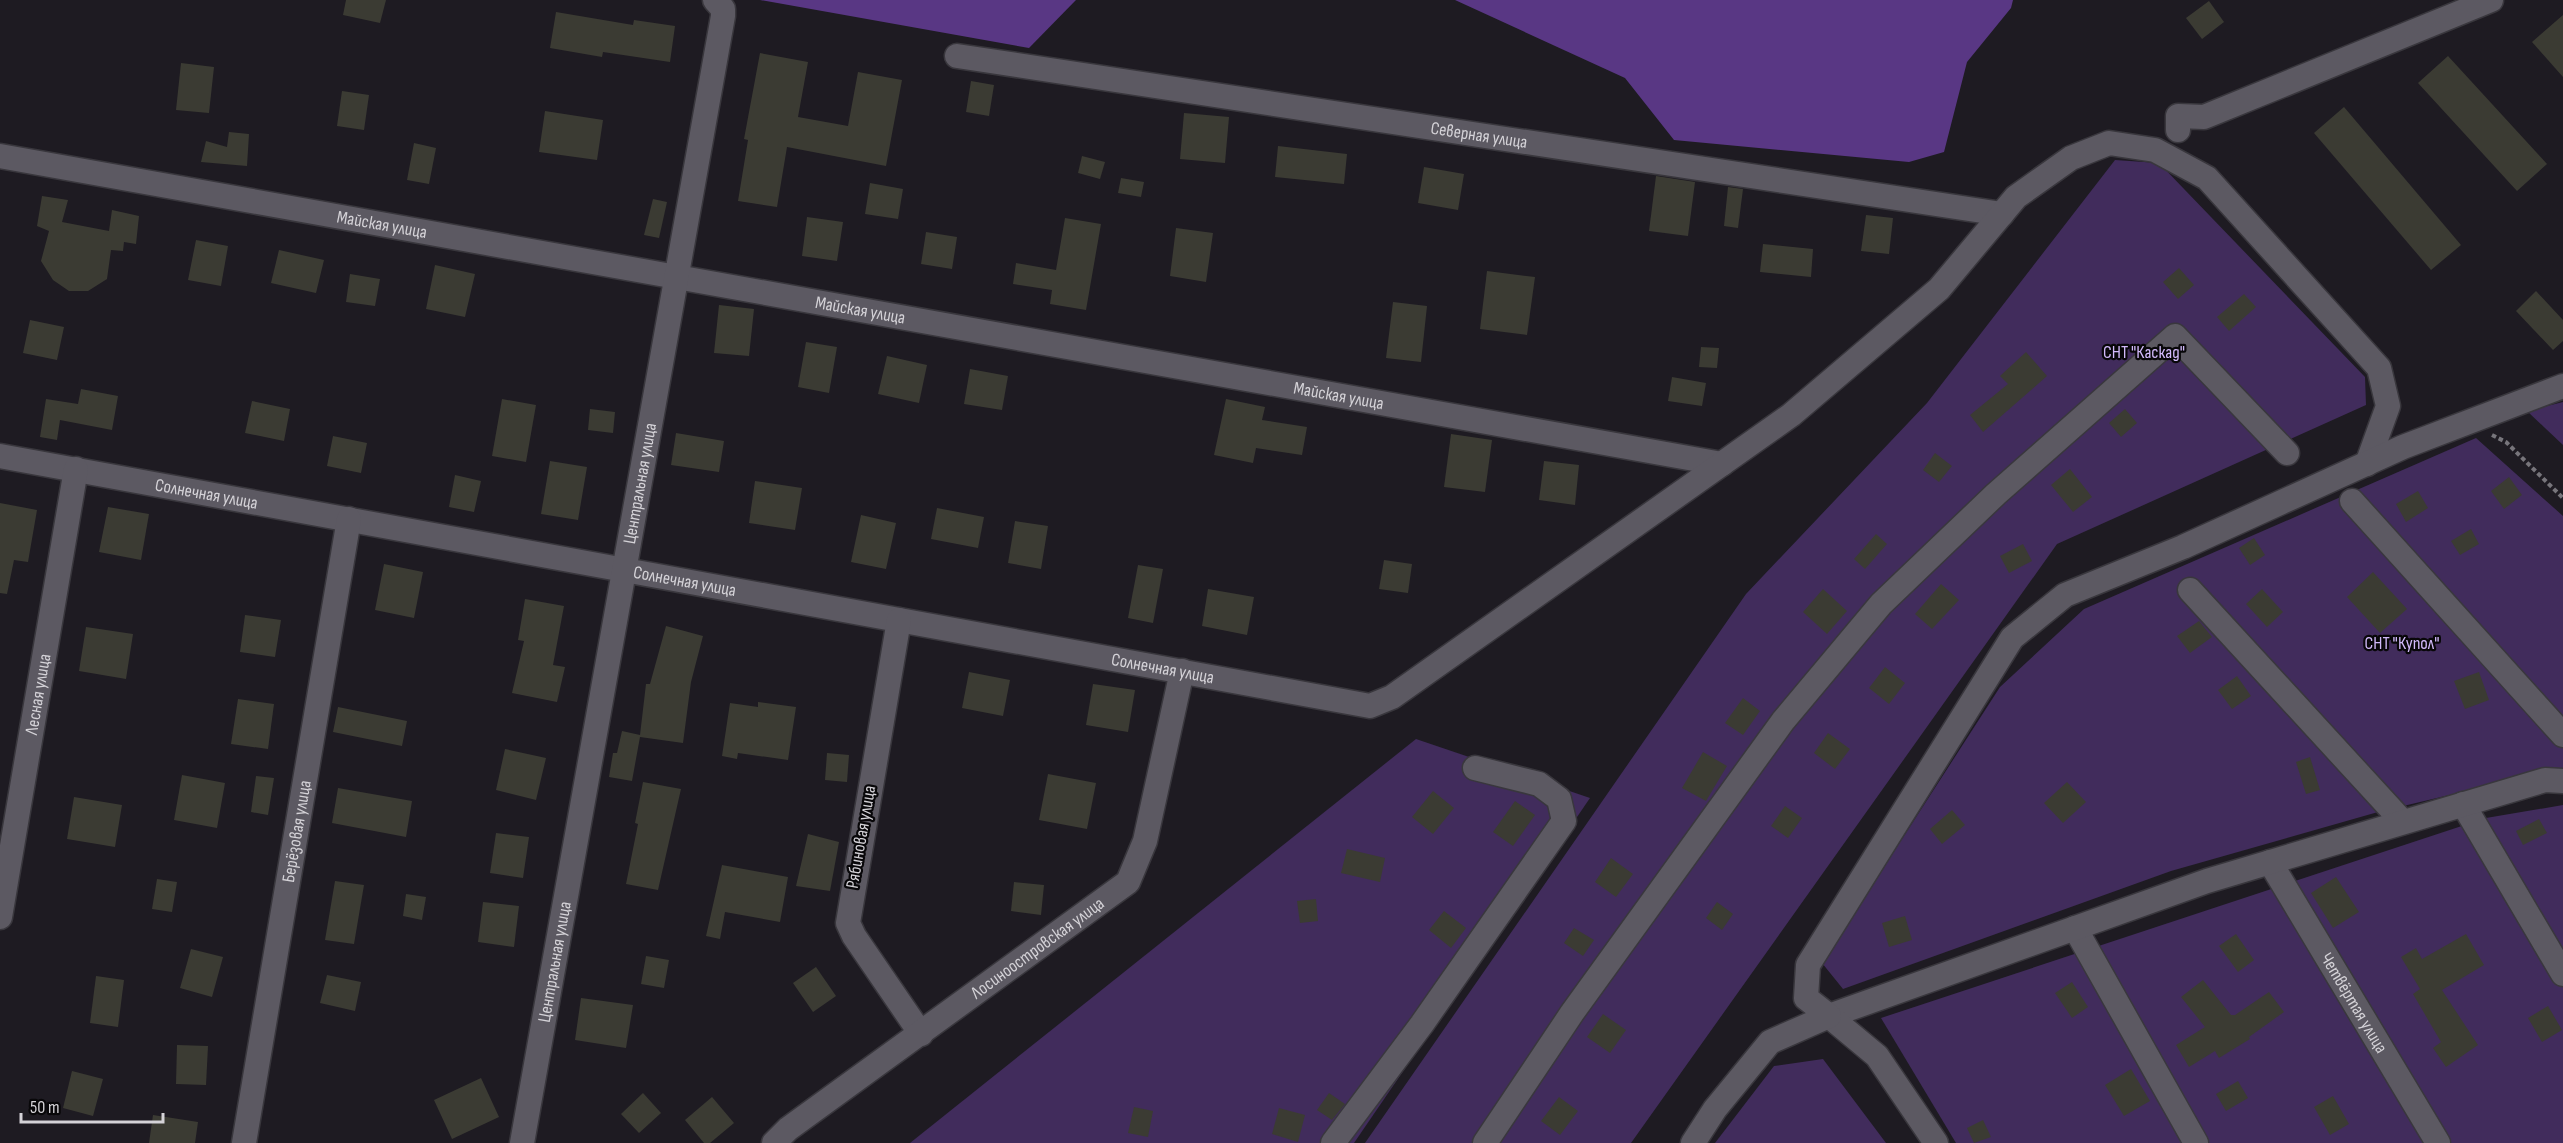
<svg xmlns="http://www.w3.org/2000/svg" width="2563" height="1143" font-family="'Sofia Sans Condensed',sans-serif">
<rect width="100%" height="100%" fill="#1e1b22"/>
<g fill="#412c5c">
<path d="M2115,160l44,3 206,214 1,28 -309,139 -426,599h-266l381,-549 181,-191z"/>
<path d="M2563,402v43l-36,-34z"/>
<path d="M2476,438l87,78v252l-185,44 -207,59 -328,118 -21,-26 178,-276 84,-78z"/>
<path d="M1416,739l174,59 -236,345h-444z"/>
<path d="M2563,805v338h-607l-75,-125 605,-200z"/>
<path d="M1823,1059l63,84h-171l59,-77z"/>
</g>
<g fill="#593784">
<path d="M760,0h316l-47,48z"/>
<path d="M1455,0h558l-2,8 -44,54 -23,90 -35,10 -235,-22 -49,-62z"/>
</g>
<g fill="#3b3b33">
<path d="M346,0h40l-6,23 -37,-8z"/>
<path d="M2209,1l15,21 -22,17 -16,-21z"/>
<path d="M556,12l77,13 1,-5 41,6 -5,36 -67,-10 -1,5 -52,-9z"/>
<path d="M2563,15v62l-31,-35z"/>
<path d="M760,53l48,9 -10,55 50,9 10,-54 44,8 -16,86 -99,-19 -10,60 -39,-6 10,-61 -4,-1z"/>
<path d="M2448,56l99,108 -30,27 -99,-108z"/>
<path d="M181,63l33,4 -5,46 -33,-3z"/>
<path d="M971,81l23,4 -5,31 -23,-4z"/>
<path d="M342,91l27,4 -5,35 -27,-4z"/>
<path d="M2344,107l117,138 -30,25 -117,-137z"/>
<path d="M545,111l58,9 -6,40 -58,-8z"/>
<path d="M1184,113l45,4 -4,46 -45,-4z"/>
<path d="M229,132l20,2 -2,32 -46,-4 5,-21 21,6z"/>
<path d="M414,143l22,5 -7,36 -22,-4z"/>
<path d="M1278,146l69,8 -3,30 -69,-7z"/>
<path d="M1082,156l23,6 -5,17 -22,-6z"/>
<path d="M1424,167l40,7 -6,36 -40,-7z"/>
<path d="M1656,176l39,6 -7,54 -39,-5z"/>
<path d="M1121,178l23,4 -3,15 -23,-4z"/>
<path d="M870,183l33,6 -5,30 -33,-5z"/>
<path d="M1728,187l15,2 -5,39 -14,-2z"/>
<path d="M42,196l26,4 -6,22 47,9 3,-21 27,6 -3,28 -12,-2 -1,9 -12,-1 -4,29 -19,12h-19l-16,-11 -12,-19 8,-30 -12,-5z"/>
<path d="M653,199l14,3 -8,36 -15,-3z"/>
<path d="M1866,215l27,3 -4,36 -28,-3z"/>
<path d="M807,217l36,5 -6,39 -35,-5z"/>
<path d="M1065,218l36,6 -15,86 -36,-6 2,-14 -39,-6 3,-21 40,7z"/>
<path d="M1176,228l37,5 -7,49 -36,-6z"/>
<path d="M926,232l31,5 -5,32 -31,-5z"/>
<path d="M196,240l32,6 -7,40 -33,-6z"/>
<path d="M1763,244l50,5 -2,28 -51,-5z"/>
<path d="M279,250l45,10 -8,33 -45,-10z"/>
<path d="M435,265l40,9 -10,43 -39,-8z"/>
<path d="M2179,268l15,17 -16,14 -15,-17z"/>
<path d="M1487,271l48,6 -8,58 -47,-6z"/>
<path d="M350,274l30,5 -5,27 -29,-4z"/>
<path d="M2536,291l27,29v21l-10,9 -37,-39z"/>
<path d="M2244,294l12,13 -27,24 -12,-14z"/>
<path d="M1393,302l34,4 -6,56 -35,-4z"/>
<path d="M719,305l35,4 -5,47 -35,-3z"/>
<path d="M30,320l34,7 -7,33 -34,-7z"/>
<path d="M806,342l31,5 -8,46 -31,-6z"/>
<path d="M1701,347l18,1 -2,20 -18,-1z"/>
<path d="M2026,352l21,24 -64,56 -13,-17 38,-31 -8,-8z"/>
<path d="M887,356l40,9 -8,38 -41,-9z"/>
<path d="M970,369l38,7 -6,34 -38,-6z"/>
<path d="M1672,377l34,6 -4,23 -34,-5z"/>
<path d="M81,389l37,7 -6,34 -52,-10 -3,20 -17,-3 6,-38 32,5z"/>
<path d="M502,399l34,6 -10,57 -34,-6z"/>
<path d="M1226,399l39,8 -3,13 45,7 -5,28 -46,-7 -3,15 -39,-8z"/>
<path d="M252,401l38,8 -6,32 -39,-8z"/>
<path d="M590,409l25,3 -2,21 -25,-3z"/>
<path d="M2125,409l12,14 -16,14 -12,-14z"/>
<path d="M676,433l48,8 -5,31 -48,-7z"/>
<path d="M1451,434l41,6 -7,52 -41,-5z"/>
<path d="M333,436l34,7 -6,30 -34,-7z"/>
<path d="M1935,453l17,13 -13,16 -16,-12z"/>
<path d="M550,461l37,6 -9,53 -37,-6z"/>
<path d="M1544,461l35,4 -4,40 -36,-5z"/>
<path d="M2070,469l22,28 -19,15 -22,-27z"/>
<path d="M455,475l26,6 -7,31 -25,-5z"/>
<path d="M2509,477l13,18 -18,14 -13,-18z"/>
<path d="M755,481l47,7 -7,42 -46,-7z"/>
<path d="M2418,491l10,17 -22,14 -10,-18z"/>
<path d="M0,503l37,7 -9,52 -14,-2 -7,34 -7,-1z"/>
<path d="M108,507l41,7 -8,46 -42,-8z"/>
<path d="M937,508l47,9 -6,31 -47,-9z"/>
<path d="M861,515l35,8 -10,46 -35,-7z"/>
<path d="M1015,521l33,5 -7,43 -33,-6z"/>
<path d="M2471,529l8,15 -19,11 -9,-14z"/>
<path d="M1876,534l11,10 -22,25 -11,-10z"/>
<path d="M2254,538l11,17 -15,10 -11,-17z"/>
<path d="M2023,544l9,17 -23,12 -9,-17z"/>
<path d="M1384,560l28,4 -4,29 -29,-4z"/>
<path d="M384,564l39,8 -9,46 -39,-8z"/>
<path d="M1138,565l25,4 -10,54 -25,-5z"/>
<path d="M2373,572l34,37 -27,24 -33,-36z"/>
<path d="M1941,584l18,16 -27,29 -17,-15z"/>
<path d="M1208,589l46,8 -7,38 -45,-9z"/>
<path d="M1823,589l24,22 -20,23 -24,-22z"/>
<path d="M2262,589l21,23 -16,15 -21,-23z"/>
<path d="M525,599l39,7 -11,59 12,2 -8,35 -45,-9 12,-52 -6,-1z"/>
<path d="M245,615l36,5 -6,37 -35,-5z"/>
<path d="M2199,621l13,16 -22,16 -13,-17z"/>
<path d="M666,626l37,10 -12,46 -8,61 -43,-6 -8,44 -23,-4 4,-24h4l5,-22 18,4 6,-51h4z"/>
<path d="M86,627l47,7 -7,45 -47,-8z"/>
<path d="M1885,667l20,16 -16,21 -20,-16z"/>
<path d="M969,672l41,8 -7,36 -41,-8z"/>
<path d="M2479,672l10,28 -24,9 -11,-28z"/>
<path d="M2237,676l14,20 -19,13 -14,-19z"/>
<path d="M1093,684l42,6 -7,42 -42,-7z"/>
<path d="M1743,698l17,13 -17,24 -18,-12z"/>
<path d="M238,699l36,5 -6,45 -37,-5z"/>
<path d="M758,702l38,5 -8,53 -50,-7 -1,6 -15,-3 8,-53 28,4z"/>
<path d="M338,707l69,14 -5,25 -69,-14z"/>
<path d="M1828,733l22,16 -15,20 -21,-16z"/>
<path d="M505,749l41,9 -10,42 -40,-10z"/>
<path d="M1703,752l24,14 -21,35 -24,-13z"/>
<path d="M827,753l22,2 -2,27 -22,-2z"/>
<path d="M2310,757l10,33 -14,4 -10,-32z"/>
<path d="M1048,774l48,9 -9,46 -48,-9z"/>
<path d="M182,775l43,8 -8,45 -43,-8z"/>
<path d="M256,776l18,2 -6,37 -17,-3z"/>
<path d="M643,782l38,7 -23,101 -32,-6 12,-60 -3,-1z"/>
<path d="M2067,782l19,20 -23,21 -19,-20z"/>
<path d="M338,788l74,13 -6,36 -74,-14z"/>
<path d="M1433,791l21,17 -21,26 -21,-17z"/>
<path d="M74,797l48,8 -7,42 -48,-8z"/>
<path d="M1515,801l20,14 -22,31 -20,-14z"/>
<path d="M1785,806l17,12 -14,20 -17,-12z"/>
<path d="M1952,810l13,15 -23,19 -12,-15z"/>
<path d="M2539,819l8,14 -24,12 -7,-14z"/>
<path d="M496,833l33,4 -6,41 -33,-5z"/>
<path d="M808,834l31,8 -9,49 -34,-5z"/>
<path d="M1347,849l38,9 -5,24 -39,-9z"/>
<path d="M1611,858l22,16 -17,23 -21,-15z"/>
<path d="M722,865l66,12 -8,45 -55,-10 -5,27 -14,-3z"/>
<path d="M2336,877l23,35 -26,16 -22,-35z"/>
<path d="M157,879l20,3 -5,30 -20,-3z"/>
<path d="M335,881l29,4 -10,59 -29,-4z"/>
<path d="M1014,882l30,3 -3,30 -30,-4z"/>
<path d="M406,894l20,3 -4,23 -19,-4z"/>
<path d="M1316,899l2,22 -18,2 -3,-22z"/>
<path d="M483,902l36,4 -5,41 -36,-5z"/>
<path d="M1717,902l16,12 -11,16 -16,-12z"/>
<path d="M1444,911l22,17 -15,20 -22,-18z"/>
<path d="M1905,916l7,24 -23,7 -7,-24z"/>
<path d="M1574,928l20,12 -11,16 -19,-13z"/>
<path d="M2236,934l18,26 -16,12 -19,-26z"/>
<path d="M2466,934l18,31 -42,25 36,55 -32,22 -13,-19 8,-6 -28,-48 7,-5 -19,-32 15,-9 6,11z"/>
<path d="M191,949l32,8 -11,40 -32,-9z"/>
<path d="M646,956l23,4 -5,28 -23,-4z"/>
<path d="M816,967l20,29 -23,16 -20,-29z"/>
<path d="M327,975l34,7 -6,29 -35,-8z"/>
<path d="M96,976l28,4 -6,47 -28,-4z"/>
<path d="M2203,980l28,35h4l34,-23 15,20 -35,25 1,2 -31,19 -4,-7 -26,16 -13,-22 29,-18 -24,-30z"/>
<path d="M2072,982l16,25 -16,11 -17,-25z"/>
<path d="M581,998l52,7 -7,43 -51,-8z"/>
<path d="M2548,1006l14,24 -20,12 -14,-24z"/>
<path d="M1603,1014l23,16 -16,23 -23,-16z"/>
<path d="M177,1045l31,1 -2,39 -30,-1z"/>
<path d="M2131,1069l19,32 -26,15 -19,-31z"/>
<path d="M72,1071l31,8 -10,37 -30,-8z"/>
<path d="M481,1078l18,39 -47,22 -18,-39z"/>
<path d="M2238,1081l10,17 -22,13 -10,-17z"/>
<path d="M643,1093l18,20 -22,20 -18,-19z"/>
<path d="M1329,1093l16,11 -13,16 -15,-10z"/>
<path d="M2333,1096l16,28 -19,11 -16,-28z"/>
<path d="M712,1097l22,26 -24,20h-6l-19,-23z"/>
<path d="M1559,1097l19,14 -18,24 -19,-14z"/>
<path d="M1134,1107l19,4 -5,26 -20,-4z"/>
<path d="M1279,1108l26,7 -7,27 -26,-8z"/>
<path d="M153,1115l45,7 -3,21h-46z"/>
<path d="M1983,1120l8,17 -17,6 -7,-15z"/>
</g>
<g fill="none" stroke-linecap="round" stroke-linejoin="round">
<defs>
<g id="minor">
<path id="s1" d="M957,56l1045,158"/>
<path d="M2178,130v-14l26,1 287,-117"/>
<path id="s2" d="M0,156l1722,308"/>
<path id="s3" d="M0,456l1370,250 22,-9 399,-282 148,-126 77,-92 55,-39 38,-15 46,7 52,28 172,190 9,38 -21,58"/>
<path d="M2352,501l211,234"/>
<path d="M2190,590l213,232"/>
<path d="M899,620l-51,303 6,13 67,98"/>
<path d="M2463,804l100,170"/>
<path id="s4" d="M2270,862l168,281"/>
<path id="s5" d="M0,917l76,-448"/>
<path d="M2075,928l121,215"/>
<path d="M1829,1016l378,-135 338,-101 18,1"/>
<path d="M1829,1016l48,40 59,87"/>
<path id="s6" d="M244,1143l105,-624"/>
<path id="s7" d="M522,1143l201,-1127v-7l-8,-9"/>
<path id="s8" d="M774,1143l14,-14 340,-247 17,-41 37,-170"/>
<path d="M1333,1143l89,-119 142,-203 -5,-22 -20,-15 -64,-16"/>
<path d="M1485,1143l87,-130 211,-292 98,-117 115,-110 179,-158 112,117"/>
<path d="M1693,1143l22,-34 55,-67 59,-26 -23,-18 2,-33 204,-327 53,-43 118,-48 220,-100 160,-61"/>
</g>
</defs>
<use href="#minor" stroke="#39373d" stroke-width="27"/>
<path stroke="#77757b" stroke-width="4" stroke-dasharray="4.5 3" stroke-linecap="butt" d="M2492,435l14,7 57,56"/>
<use href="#minor" stroke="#5c5962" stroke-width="24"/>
</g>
<g text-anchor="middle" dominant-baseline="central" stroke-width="4.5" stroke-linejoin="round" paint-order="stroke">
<g font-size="18" fill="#d4d2d7" stroke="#080709">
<text stroke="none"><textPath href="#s1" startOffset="528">Северная улица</textPath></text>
<text stroke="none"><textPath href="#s2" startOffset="388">Майская улица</textPath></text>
<text stroke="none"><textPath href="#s2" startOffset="874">Майская улица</textPath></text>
<text stroke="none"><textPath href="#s2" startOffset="1360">Майская улица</textPath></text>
<text stroke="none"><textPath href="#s7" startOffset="670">Центральная улица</textPath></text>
<text stroke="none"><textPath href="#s3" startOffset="210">Солнечная улица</textPath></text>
<text stroke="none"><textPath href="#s3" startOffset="696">Солнечная улица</textPath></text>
<text stroke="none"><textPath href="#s3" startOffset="1182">Солнечная улица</textPath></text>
<text stroke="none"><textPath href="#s5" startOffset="226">Лесная улица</textPath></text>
<text stroke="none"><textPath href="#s6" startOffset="316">Берёзовая улица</textPath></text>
<text transform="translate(861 837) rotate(-80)">Рябиновая улица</text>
<text stroke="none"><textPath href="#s8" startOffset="328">Лосиноостровская улица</textPath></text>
<text stroke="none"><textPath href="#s7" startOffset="184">Центральная улица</textPath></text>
<text stroke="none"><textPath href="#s4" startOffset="164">Четвёртая улица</textPath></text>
</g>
<g font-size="18" fill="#d2bafb" stroke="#080709">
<text x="2144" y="352">СНТ "Каскад"</text>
<text x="2402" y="643">СНТ "Купол"</text>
</g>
</g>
<path d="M21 1113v9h142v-9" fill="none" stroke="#d4d2d7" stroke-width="3"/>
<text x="30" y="1113" font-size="18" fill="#d4d2d7" stroke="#080709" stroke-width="4.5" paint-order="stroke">50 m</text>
</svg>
